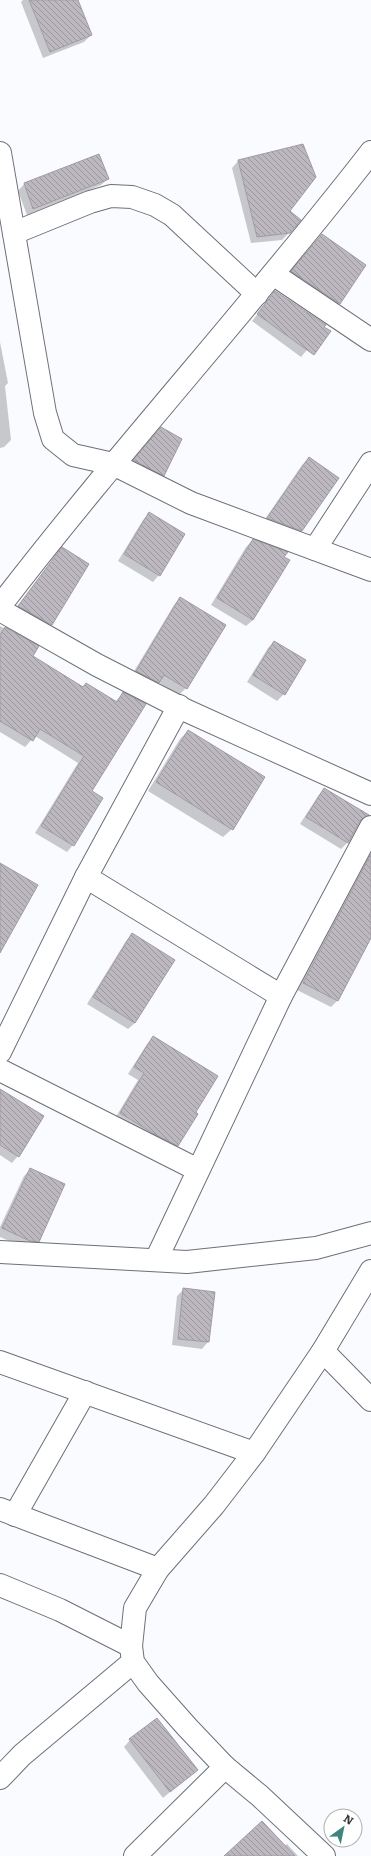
<svg xmlns="http://www.w3.org/2000/svg" width="371" height="1856" font-family="Literata,serif">
<defs>
<pattern id="building-back-hatch" width="6" height="6" patternUnits="userSpaceOnUse"><rect width="6" height="6" fill="#bdb8c0"/><path d="M-1 5l2 2M0 0l6 6M5-1l2 2" fill="none" stroke="#9a969d"/></pattern>
</defs>
<rect width="100%" height="100%" fill="#f9fbfe"/>
<g fill="#0003">
<path d="M23,0h54l14,35 -7,7 -41,16 -22,-56z"/>
<path d="M99,156l9,23 -7,6 -74,30 -9,-24 6,-7z"/>
<path d="M238,161l50,51 1,21 -7,7 -31,3 -19,-75z"/>
<path d="M322,235l17,68 -6,7 -47,-32z"/>
<path d="M275,292l32,58 -6,7 -49,-36z"/>
<path d="M0,342l8,41 -3,3 6,54 -7,7 -4,1z"/>
<path d="M154,435l9,40 -6,7 -29,-15z"/>
<path d="M309,458l-8,72 -6,7 -34,-12 41,-60z"/>
<path d="M150,513l9,62 -6,7 -35,-21 25,-41z"/>
<path d="M253,540l30,17 -30,63 -7,6 -35,-21 35,-58z"/>
<path d="M62,549l-11,75 -6,7 -33,-18z"/>
<path d="M180,598l45,27 -39,63 -7,7 -21,-13 -6,7 -22,-11 44,-73z"/>
<path d="M0,626l37,21 -5,9 50,31 4,-3 29,18 8,-9 -32,98 11,7 -29,47 -6,7 -32,-19 43,-70 -43,-27 -10,11 -25,-15z"/>
<path d="M274,642l10,52 -7,7 -30,-19 21,-34z"/>
<path d="M188,731l44,98 -9,8 -75,-46 32,-52z"/>
<path d="M324,789l43,26 -9,9 -10,18 -7,7 -41,-25 18,-28z"/>
<path d="M371,850v86l-33,64 -7,7 -34,-17z"/>
<path d="M132,934l3,89 -7,6 -41,-25 39,-63z"/>
<path d="M154,1037l40,75 -17,33 -6,7 -57,-32 24,-40 -10,-6 19,-30z"/>
<path d="M0,1100l18,56 -6,7 -12,-8z"/>
<path d="M31,1169l7,72 -7,7 -8,-1 -23,-10v-10l24,-51z"/>
<path d="M184,1289l30,4 -6,49 -6,7 -30,-4 5,-49z"/>
<path d="M130,1740l66,30 -33,28 -39,-51z"/>
<path d="M287,1844l11,12h-73l59,-10z"/>
</g>
<g fill="url(#building-back-hatch)" stroke="#a19ca3">
<path d="M29,0h49l14,35 -42,17z"/>
<path d="M303,144l13,33 -26,34 11,9 -11,13 -33,4 -19,-77z"/>
<path d="M99,154l10,25 -76,30 -9,-26z"/>
<path d="M322,234l44,31 -26,39 -49,-33z"/>
<path d="M275,291l51,34 -2,2 7,4 -17,24 -57,-41z"/>
<path d="M161,427l21,12 -18,37 -31,-16z"/>
<path d="M309,457l30,21 -37,53 -35,-13z"/>
<path d="M149,512l36,22 -25,42 -36,-22z"/>
<path d="M253,539l35,13 -4,5 6,3 -37,60 -36,-22z"/>
<path d="M62,547l27,17 -37,61 -34,-19z"/>
<path d="M180,597l46,28 -39,64 -23,-14 -5,8 -23,-12z"/>
<path d="M5,627l34,19 -6,10 50,31 3,-4 31,19 6,-10 23,12 -54,87 11,7 -29,48 -33,-20 43,-70 -44,-27 -7,12 -33,-20v-86z"/>
<path d="M274,641l32,19 -21,35 -32,-20z"/>
<path d="M188,730l77,47 -32,53 -77,-48z"/>
<path d="M324,788l45,27 -9,6 -12,22 -42,-26z"/>
<path d="M371,854v84l-33,63 -35,-18z"/>
<path d="M0,863l38,22 -38,68z"/>
<path d="M132,933l43,27 -40,63 -42,-26z"/>
<path d="M153,1036l65,40 -22,36 2,2 -20,32 -22,-11 -36,-22 24,-40 -10,-6z"/>
<path d="M0,1089l44,27 -25,41 -19,-12z"/>
<path d="M30,1168l35,16 -26,58 -9,-1 -28,-13z"/>
<path d="M183,1288l32,4 -6,50 -31,-3z"/>
<path d="M157,1718l41,52 -28,22 -41,-53z"/>
<path d="M262,1821l33,35h-71z"/>
</g>
<g fill="none" stroke-linecap="round" stroke-linejoin="round">
<defs>
<g id="minor">
<path d="M0,153l45,260 8,26 20,16 40,9 78,39 180,67"/>
<path d="M14,233l76,-31 21,-6 21,1 23,8 17,10 85,79"/>
<path d="M273,274l98,66"/>
<path d="M315,549l56,-86"/>
<path d="M0,606c119,-155 251,-299 371,-454"/>
<path d="M0,610l97,55 88,45 186,84"/>
<path d="M86,877l195,119"/>
<path d="M0,1052l86,-175 93,-171"/>
<path d="M0,1070l198,100"/>
<path d="M0,1252l187,10 129,-14 55,-15"/>
<path d="M156,1260l125,-264 90,-169"/>
<path d="M323,1351l48,49"/>
<path d="M0,1362l254,91"/>
<path d="M0,1509l158,60"/>
<path d="M15,1515l70,-123"/>
<path d="M0,1585l60,25 71,36"/>
<path d="M0,1778l22,-23 111,-93"/>
<path d="M135,1856l90,-89"/>
<path d="M324,1856l-64,-60 -35,-29 -38,-40 -39,-44 -15,-21 -2,-16 4,-38 23,-39 56,-64 40,-52 69,-102 48,-80"/>
</g>
</defs>
<use href="#minor" stroke="#6c7077" stroke-width="24"/>
<use href="#minor" stroke="#fff" stroke-width="22"/>
</g>
<g transform="translate(343 1828) rotate(33)"><circle r="19" fill="#ffffff" stroke="#aeaeaf"/>
<path d="M0-3L7 15L0 10L-7 15Z" fill="#3e857c"/>
<text y="-6" font-size="11" font-weight="bold" text-anchor="middle" fill="#343538">N</text>
</g>
</svg>
